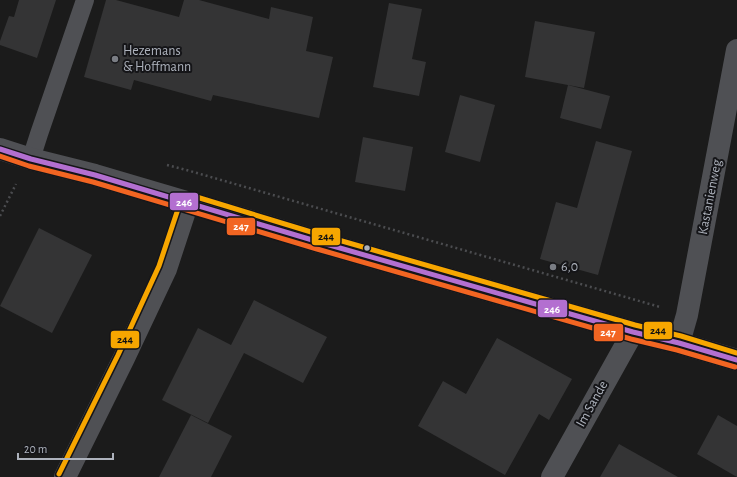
<svg xmlns="http://www.w3.org/2000/svg" width="737" height="477" font-family="'Alegreya Sans',sans-serif">
<rect width="100%" height="100%" fill="#1b1b1b"/>
<g fill="#343435">
<path d="M19,0h37l-19,58 -37,-13v-4l9,-25 5,1z"/>
<path d="M106,0h10l63,17 5,-17h15l70,19 2,-12 42,10 -7,34 27,6 -14,61 -106,-23 -2,6 -77,-21 -3,10 -47,-13z"/>
<path d="M389,3l33,6 -10,50 14,3 -7,34 -46,-9z"/>
<path d="M535,21l60,11 -11,56 -59,-11z"/>
<path d="M568,85l42,11 -9,33 -41,-11z"/>
<path d="M460,95l35,10 -15,57 -35,-10z"/>
<path d="M363,137l50,10 -8,44 -50,-9z"/>
<path d="M596,141l36,10 -34,124 -58,-16 16,-57 21,6z"/>
<path d="M39,228l53,27 -40,78 -52,-27z"/>
<path d="M254,300l73,37 -24,46 -59,-30 -36,70 -46,-23 36,-72 33,17z"/>
<path d="M497,338l75,41 -23,41 -10,-6 -34,61 -87,-49 25,-45 23,13z"/>
<path d="M191,415l41,21 -21,41h-52z"/>
<path d="M718,415l19,11v51l-40,-23z"/>
<path d="M619,444l59,33h-78z"/>
</g>
<g fill="none" stroke-linecap="round" stroke-linejoin="round">
<g stroke="#4b4c4f" stroke-width="2.5" stroke-dasharray="2 3" stroke-linecap="butt">
<path d="M167,165l23,6 470,136"/>
<path d="M0,216l16,-32"/>
</g>
<path stroke="#4f5054" stroke-width="18" d="M31,159l8,-25 46,-134"/>
<g stroke="#4f5054" stroke-width="22">
<path d="M679,343l8,-28 50,-265"/>
<path d="M65,477l59,-119 42,-89 22,-67"/>
<path d="M552,477l81,-145"/>
</g>
<path stroke="#4f5054" stroke-width="22" d="M0,149l31,10 64,16 166,49 58,18 314,90 46,11 58,17"/>
<defs>
<path id="bus-1" d="M0,149l31,10 64,16 224,67 314,90 46,11 58,17"/>
<path id="bus-2" d="M0,156l29,10 64,16 224,67 314,90 46,11 58,17"/>
<g id="bus-3">
<path d="M190,195l131,40 314,90 46,11 56,17"/>
<path d="M59,474l59,-119 41,-89 22,-66"/>
</g>
</defs>
<use href="#bus-1" stroke="#151518" stroke-width="8"/>
<use href="#bus-2" stroke="#151518" stroke-width="8"/>
<use href="#bus-3" stroke="#151518" stroke-width="8"/>
<use href="#bus-1" stroke="#b36fd0" stroke-width="5"/>
<use href="#bus-2" stroke="#f26522" stroke-width="5"/>
<use href="#bus-3" stroke="#f7a600" stroke-width="5"/>
</g>
<g fill="#7a7d84" stroke="#151518" stroke-width="1.5">
<circle cx="115" cy="59" r="4"/>
<circle cx="553" cy="267" r="4"/>
</g>
<circle fill="#adb2bc" stroke="#151518" stroke-width="1.5" cx="367" cy="248" r="3.5"/>
<g text-anchor="middle" dominant-baseline="central" stroke-width="4" stroke-linejoin="round" paint-order="stroke">
<g font-size="14" fill="#adb2bc" stroke="#151518" text-anchor="start">
<text x="123" y="51">Hezemans<tspan x="123" dy="16">&amp; Hoffmann</tspan></text>
<text x="561" y="267">6,0</text>
</g>
<g font-size="14" fill="#adb2bc" stroke="#151518">
<text transform="translate(710 197) rotate(-79)">Kastanienweg</text>
<text transform="translate(592 404) rotate(-61)">Im Sande</text>
</g>
</g>
<g stroke="#151518" stroke-width="1.5">
<rect x="169" y="192" width="30" height="19" rx="4" fill="#b36fd0"/>
<rect x="226" y="217" width="30" height="19" rx="4" fill="#f26522"/>
<rect x="311" y="227" width="30" height="19" rx="4" fill="#f7a600"/>
<rect x="537" y="299" width="31" height="19" rx="4" fill="#b36fd0"/>
<rect x="643" y="321" width="30" height="19" rx="4" fill="#f7a600"/>
<rect x="593" y="323" width="31" height="19" rx="4" fill="#f26522"/>
<rect x="110" y="330" width="30" height="19" rx="4" fill="#f7a600"/>
</g>
<g font-size="11" text-anchor="middle" font-weight="bold" fill="#fff">
<text x="184" y="206">246</text>
<text x="241" y="230">247</text>
<text x="552" y="313">246</text>
<text x="608" y="336">247</text>
</g>
<g font-size="11" text-anchor="middle" font-weight="bold" fill="#111">
<text x="326" y="240">244</text>
<text x="658" y="334">244</text>
<text x="125" y="343">244</text>
</g>
<path d="M18 453v6h95v-6" fill="none" stroke="#adb2bc" stroke-width="2"/>
<text x="24" y="453" font-size="12" fill="#adb2bc" stroke="#151518" stroke-width="3" paint-order="stroke">20 m</text>
</svg>
